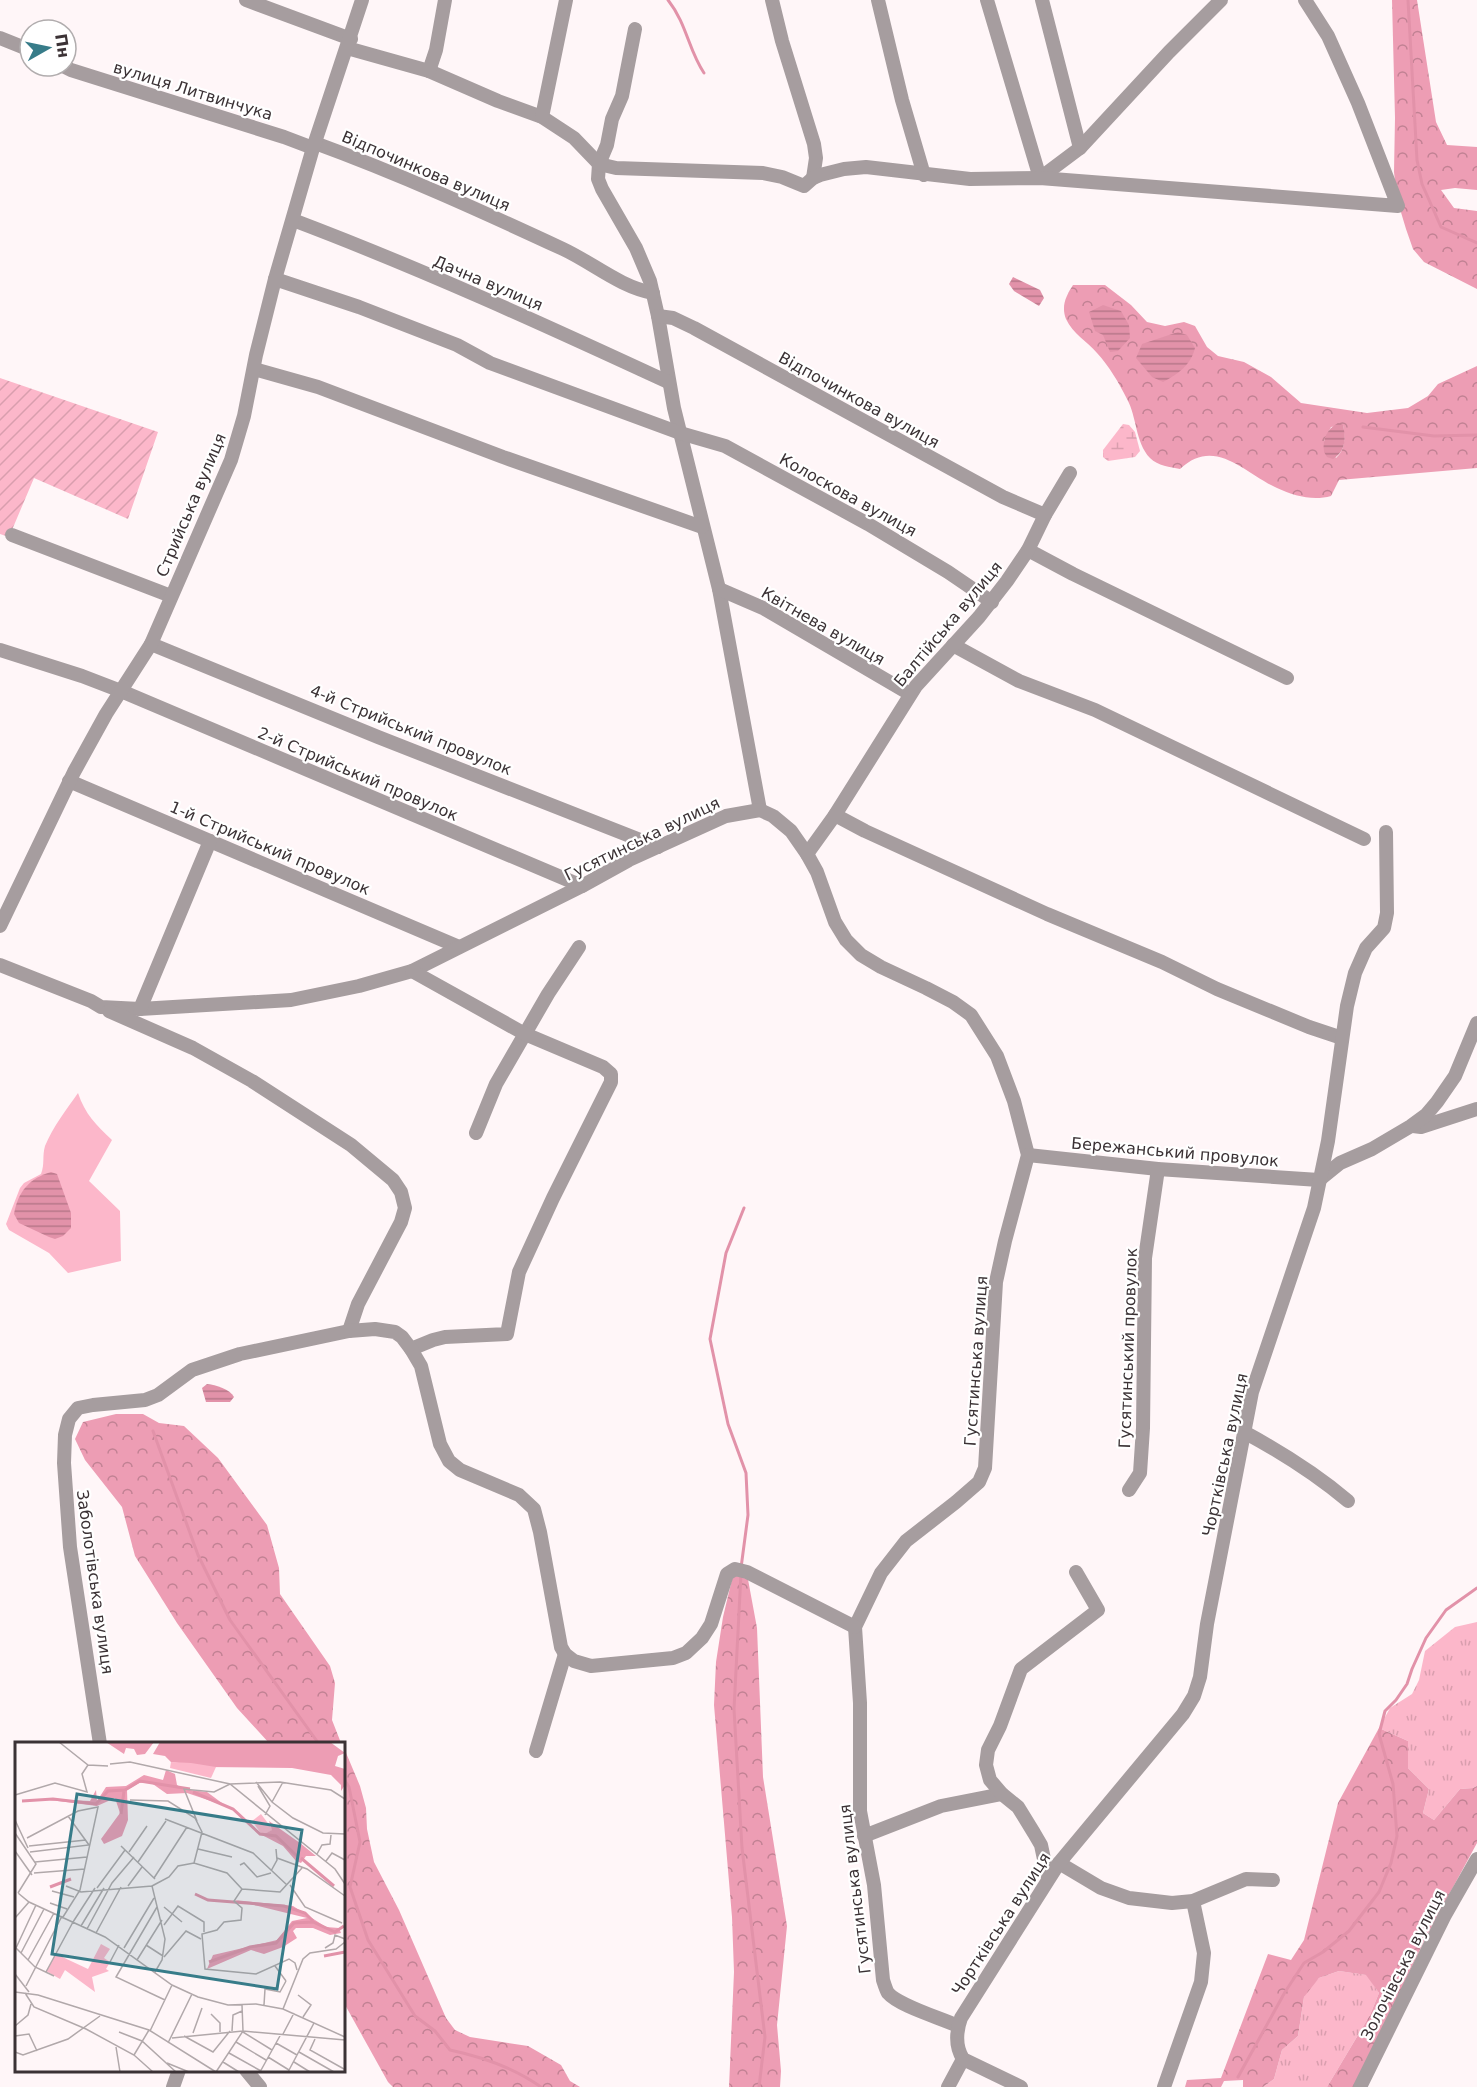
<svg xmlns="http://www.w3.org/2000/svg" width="1477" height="2087" font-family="'DejaVu Sans',sans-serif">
<defs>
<pattern id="grass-tufts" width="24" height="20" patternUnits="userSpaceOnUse" patternTransform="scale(1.5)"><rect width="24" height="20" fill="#fcb7ca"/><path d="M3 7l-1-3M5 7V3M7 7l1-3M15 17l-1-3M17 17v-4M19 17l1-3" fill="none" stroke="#d99eae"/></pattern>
<pattern id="forest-crowns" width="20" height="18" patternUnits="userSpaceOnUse" patternTransform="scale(1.5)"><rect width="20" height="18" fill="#ed9db4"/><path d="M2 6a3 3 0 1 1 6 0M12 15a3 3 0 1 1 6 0" fill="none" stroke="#c18193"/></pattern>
<pattern id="wetland-marsh" width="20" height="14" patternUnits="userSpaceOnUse" patternTransform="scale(1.5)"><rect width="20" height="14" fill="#fcb7ca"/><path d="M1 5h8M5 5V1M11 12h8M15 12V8" fill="none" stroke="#d99eae"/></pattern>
<pattern id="garden-furrows" width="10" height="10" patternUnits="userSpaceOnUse" patternTransform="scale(1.5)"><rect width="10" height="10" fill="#fcb7ca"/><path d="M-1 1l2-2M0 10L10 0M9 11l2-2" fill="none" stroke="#d99eae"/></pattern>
<pattern id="water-rules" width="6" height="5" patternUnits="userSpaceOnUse" patternTransform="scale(1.5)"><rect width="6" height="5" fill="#e292a9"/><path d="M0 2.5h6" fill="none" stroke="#b8788a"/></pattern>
</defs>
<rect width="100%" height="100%" fill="#fff6f8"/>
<g fill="url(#grass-tufts)">
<path d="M1477,1622v164l-4,2 -13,1 -26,31 -11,-7 6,-24 -21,-21v-27l-29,-13 11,-20 22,-14 7,-14 6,-29 30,-24z"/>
<path d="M1339,1971l28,4 12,18 -9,22 -43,72h-64l11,-8 8,-29 16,-14 6,-39 4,-8 11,-11z"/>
</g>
<g fill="url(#forest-crowns)" fill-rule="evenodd">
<path d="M1392,0h25l19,122 11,23 30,2v43l-22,-2 -14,2 13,18 23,3v78l-53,-27 -11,-13 -7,-20 -9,-30 -3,-27 1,-54z"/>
<path d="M1073,285h32l26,20 16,17 18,4 19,-4 11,4 12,21 11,9 26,6 27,15 30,26 66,10 41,-5 20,-12 10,-12 39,-18v102l-138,12 -8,16c-18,5 -37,0 -54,-8 -33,-15 -62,-52 -97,-19 -10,-2 -22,-3 -30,-11 -15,-16 -13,-41 -23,-59 -8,-16 -18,-33 -30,-46 -10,-12 -24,-19 -31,-34 -5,-13 0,-23 7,-34zM1343,425c2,12 3,24 -7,33l-12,-17 7,-14z"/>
<path d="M116,1414h27l16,9 25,3 34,32 49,67 12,43 1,26 50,72 5,17 -3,37 9,23h-72l-32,-35 -60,-85 -42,-67 -13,-49 -37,-47 -10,-21 8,-17z"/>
<path d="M734,1571l13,3 10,54 6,149 24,149 -10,99 4,46 -1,16h-51l5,-115 -2,-55 -18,-212 2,-43 7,-45z"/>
<path d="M1379,1728l29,13v27l21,21 -6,24 11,7 26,-31 13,-1 4,-2v57l-51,94 -57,121 -8,29h-34l43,-72 9,-22 -13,-18 -27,-4 -20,7 -15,19 -6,39 -16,14 -8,29 -11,8h-20v-7l-19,1 -3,6h-36l2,-7 34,-2 47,-124 23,6 13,-20 34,-137z"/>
<path d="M344,1748l16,38 6,22 1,21 7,33 25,48 47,108 9,12 15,7 58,9 33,19 9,16 10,6h-187l-5,-5 -44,-79z"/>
</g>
<path fill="url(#wetland-marsh)" d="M1123,424l6,1 6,7 5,19 -5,6 -27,4 -5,-4v-7z"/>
<path fill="#fcb7ca" d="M78,1093c7,21 18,32 34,47l-23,41 31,30 1,50 -53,12 -19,-20 -40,-23 -3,-6 14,-36 4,-5 17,-9c4,-10 1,-18 4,-28 8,-19 21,-36 33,-53z"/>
<path fill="url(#garden-furrows)" d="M0,378l158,54 -30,87 -94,-41 -25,59 -9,-3z"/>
<g fill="url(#water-rules)">
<path d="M1013,277l27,13 4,8 -5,8 -25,-15 -5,-7z"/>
<path d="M1103,305l18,6 8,14 1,13 -12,13 -8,1 -7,-17 -8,-4 -6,-19z"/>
<path d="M1178,332l9,3 8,13c-4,17 -17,26 -32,34l-11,-5 -16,-19 6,-14z"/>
<path d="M1338,423l5,2c3,13 3,26 -10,34l-6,-2 -3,-5c-2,-13 3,-23 14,-29z"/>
<path d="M51,1172l6,2 14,39v15l-8,8 -8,3 -6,-2 -30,-14 -5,-9c4,-23 16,-36 37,-42z"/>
<path d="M207,1384c9,1 23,5 27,13l-4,5h-24l-4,-14z"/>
</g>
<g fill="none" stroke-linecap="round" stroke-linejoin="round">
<g stroke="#e292a9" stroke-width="3">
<path d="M668,0c19,24 20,49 36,73"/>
<path d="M1408,0l9,160 5,24 19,43 36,16"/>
<path d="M1363,427l71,9 43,-1"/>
<path d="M153,1431l45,124 32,65 89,124"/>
<path d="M741,1568l7,-53 -2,-42 -18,-49 -18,-85 16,-86 18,-45"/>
<path d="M741,1574l-7,135 8,139 23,189 -6,50"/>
<path d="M344,1779l5,8 11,55 -10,45 18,53 47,76 20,15 15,19c33,7 63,17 91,37"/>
<path d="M1238,2077l47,-85 19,-29 19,-11 26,-21 30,-39 12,-29 6,-27 -4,-52 -14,-50 6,-23 11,-11 11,-16 5,-15 14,-31 20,-28 31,-22"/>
</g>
<g stroke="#a69d9f" stroke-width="14">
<path d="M246,0l105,39"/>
<path d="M772,0l10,41 32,103 2,14 -3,20"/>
<path d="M878,0l24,100 22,75"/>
<path d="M987,0l53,178 40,-30 89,-96 52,-52"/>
<path d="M1042,0l38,148"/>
<path d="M635,29l-13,67 -10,23 -5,26 -8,19 -1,15 4,10 34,59 14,33 8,35 16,92 45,181 41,221"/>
<path d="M0,38l30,12"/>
<path d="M347,48l82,23 69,30 44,16 32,21 25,26 17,4 147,5 19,4 22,9 9,-8 7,-3 24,-6 22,-2 104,12 70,-1 358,28 -40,-103 -30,-67 -23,-36"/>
<path d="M63,66l8,4 213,67 29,11"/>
<path d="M429,71l7,-21 9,-50"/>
<path d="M542,117l24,-117"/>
<path d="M315,143c85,31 166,68 248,106 30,14 57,38 90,44"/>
<path d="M293,220c127,48 252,105 375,162"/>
<path d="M275,279l84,28 98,38 33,18 190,70 45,13 143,78 80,48 44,30"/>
<path d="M658,316l15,2 21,10 309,169 42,18"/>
<path d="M254,369l64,18 185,70 199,70"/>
<path d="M12,535l159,61"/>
<path d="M1028,550l45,24 214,104"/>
<path d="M719,589l44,19 147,86"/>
<path d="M151,644l227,93 280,110"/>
<path d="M953,645l66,36 76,29 269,129"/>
<path d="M0,650l82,26 39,15 461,195"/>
<path d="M69,781l390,166"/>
<path d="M835,815l30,16 182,83 115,48 55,27 92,38 33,11"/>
<path d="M807,854l28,-39 81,-129 63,-69 28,-36 21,-31 17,-35 25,-42"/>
<path d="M0,926l74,-154 32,-58 45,-70 80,-184 13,-44 12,-61 19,-76 38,-131 49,-148"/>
<path d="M0,965l91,36 10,6 39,2 151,-9 68,-14 53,-15 170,-85 47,-26 97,-44 34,-6 13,6 18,15 16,23 10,18 18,50 11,18 15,15 20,12 45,21 27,14 18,13 26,41 17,45 14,54 -23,86 -9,41 -11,186 -6,14 -23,20 -50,39 -25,32 -26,54 5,76v108l14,74 9,95c1,3 3,10 5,13 11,13 53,25 70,33"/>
<path d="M140,1009l70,-168"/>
<path d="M109,1011l84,37 59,33 99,64 42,35 8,12 4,16 -4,14 -43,82 -9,27"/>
<path d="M1413,1126l8,1 56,-18"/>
<path d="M476,1133l20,-49 52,-90 31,-47"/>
<path d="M1028,1155l130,14 161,11 21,-17 32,-14 39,-23 15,-11 11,-13 18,-26 22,-53"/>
<path d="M411,1349l22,-9 12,-3 62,-3 12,-62 34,-74 58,-116v-8l-8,-7 -78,-33 -113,-63"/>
<path d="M1244,1432c37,20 72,42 104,69"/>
<path d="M1129,1490l11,-17 3,-45 2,-170 13,-89"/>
<path d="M100,1744l-30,-197 -6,-84 1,-28 4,-16 9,-11 15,-3 52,-5 13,-5 34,-25 48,-16 109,-23 26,-2 20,3 7,5 9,12 10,17 19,78 9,17 11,9 59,25 15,14 6,23 21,115 4,7 9,7 17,5 82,-8 13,-5 16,-15 9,-14 16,-50 8,-5 12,3 108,55"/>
<path d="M536,1751l29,-97"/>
<path d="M864,1836l77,-30 61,-12"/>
<path d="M1059,1863l42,25 28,10 43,5 21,-2 53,-22 27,1"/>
<path d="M1048,1878l-7,-33 -7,-12 -16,-26 -16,-13 -12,-14 -4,-15 2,-15 12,-24 21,-57 77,-59 -22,-38"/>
<path d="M246,2070l14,17"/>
<path d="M173,2087l6,-17"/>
<path d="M948,2087l15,-28"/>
<path d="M1021,2087l-58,-28c-8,-13 -7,-27 -2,-41l98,-155 124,-149 11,-18 6,-19 7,-53 45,-232 62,-184 14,-67 19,-135 8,-33 11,-25 18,-20 3,-15 -1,-81"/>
<path d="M1164,2087l37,-105 3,-29 -11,-52"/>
<path d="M1360,2087l85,-172 32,-56"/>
</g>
</g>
<g text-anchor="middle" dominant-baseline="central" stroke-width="4.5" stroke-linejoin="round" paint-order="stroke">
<g font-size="16" fill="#3b3235" stroke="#fff">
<text transform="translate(193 91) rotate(17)">вулиця Литвинчука</text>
<text transform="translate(426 171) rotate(23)">Відпочинкова вулиця</text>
<text transform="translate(488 283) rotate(23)">Дачна вулиця</text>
<text transform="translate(859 400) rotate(29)">Відпочинкова вулиця</text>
<text transform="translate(848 495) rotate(29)">Колоскова вулиця</text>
<text transform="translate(191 505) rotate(-67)">Стрийська вулиця</text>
<text transform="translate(948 624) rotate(-50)">Балтійська вулиця</text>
<text transform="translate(823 626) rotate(30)">Квітнева вулиця</text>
<text transform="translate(411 730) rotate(22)">4-й Стрийський провулок</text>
<text transform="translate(358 774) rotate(23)">2-й Стрийський провулок</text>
<text transform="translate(642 839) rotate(-26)">Гусятинська вулиця</text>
<text transform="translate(270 848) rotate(23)">1-й Стрийський провулок</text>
<text transform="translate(1175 1152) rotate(5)">Бережанський провулок</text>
<text transform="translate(1128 1348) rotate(-88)">Гусятинський провулок</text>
<text transform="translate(976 1361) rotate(-86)">Гусятинська вулиця</text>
<text transform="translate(1225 1455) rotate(-78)">Чортківська вулиця</text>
<text transform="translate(95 1582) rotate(82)">Заболотівська вулиця</text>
<text transform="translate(855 1889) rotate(-97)">Гусятинська вулиця</text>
<text transform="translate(1001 1924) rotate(-57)">Чортківська вулиця</text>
<text transform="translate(1403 1965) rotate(-63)">Золочівська вулиця</text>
</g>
</g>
<g transform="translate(15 1742)">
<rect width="330" height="330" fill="#fff6f8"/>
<path d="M246,72l12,16 -11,5 -10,-14z" fill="#fcb7ca"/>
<path d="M91,0h48l-9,12 -8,1 -3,-6 -8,-1 -2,6zM145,0h170l15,11 -7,3 -3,10 10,3v16l-4,6v-6l-10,-10 -39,-7 -84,-1 -37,-5 -6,-6 -12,-2zM151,28l9,4 2,11 6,4 24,3 19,14 -39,-13 -20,1 -17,-12 -11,1 -12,7 1,30 -6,16 -18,8 -3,-5 19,-26 -5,-15 -18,8 -55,-7 48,2 6,-11 1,11 9,-14 20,-1 18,-11 19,5zM254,79l31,22 16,13h-10l-5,7 -5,-2 -13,-15 -21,-11 10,-5zM219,158l59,6 33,21 13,1 2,5 -11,2 -17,-7h-17l-3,3 4,7 -14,9 -19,7 -13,-4 -44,19 6,-14 64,-15 15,-19 15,-3z" fill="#ed9db4"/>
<path d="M156,20l20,1 25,4 -5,11 -41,-10z" fill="#fcb7ca"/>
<path d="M86,202l9,5 -6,9 6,4 -4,7 3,2 -17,6 3,15 -30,-22 -5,9 -14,-8 10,-17 32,15z" fill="#fcb7ca"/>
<path fill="none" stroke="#e292a9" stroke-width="3" d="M178,50l40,17 27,25 16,2 21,20M7,59l31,-2 43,5 12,-13 17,-1 15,-9 50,8M106,72l3,-23M286,116l33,28M35,145l21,-8M180,152l13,6 76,6 21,7 8,8M309,214l21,-4M194,220l41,-15 26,-4 18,-20 19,-1 22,10 9,-6"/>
<path fill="none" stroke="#b1a8aa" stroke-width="1.5" d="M44,0l29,23 20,1M95,22l20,-2 100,22 105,85 10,15M241,40l16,20 21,16 30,15 22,1M243,44l12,20 -5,9M0,53l40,-12 32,9 -5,-18 6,-9M115,58l38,1 27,17 7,14 -8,31M257,60l11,-20M150,77l88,34 34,32M0,78l13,28M182,79l-13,-32 30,3 16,-8 50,-2 51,8 14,9M0,91l21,31 -18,29M12,96l51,-27 20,-4 -18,83 -17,27M14,104l57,-6M106,104l34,33M183,107l34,8M0,109l17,24M15,110l59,-7 -21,-29M114,110l18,-26M302,112l5,-9 8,-1 1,-9M262,116l30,11 38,27M311,119l6,-8 13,7M20,120l52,-5M123,120l28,-41M225,123l4,-2 13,14 14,-4M256,129l6,-11 -1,-11M19,131l51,-4M139,136l33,-51M275,143l15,22 37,16M51,144l15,6 71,-6M113,144l14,-19M82,146l28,-38M227,147l-8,12 8,7 -1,12 -17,2 -7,8 -15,4 3,35 51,5 33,-15 6,4 2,7M37,149l22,6M3,151l11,9 76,35 67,48 26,12 30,8 28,-1 27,5 62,28M35,161l17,6M142,165l-41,70 49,23M149,165l18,15M0,176l14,-16M58,180l22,-34M149,183l14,-19 26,16v10M66,184l23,-38M72,187l25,-46 22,-26M81,191l25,-46M131,203l17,11M0,205l20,20 19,9M1,206l20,-43M109,206l30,-50M310,206l8,-5 2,-8 10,4M6,211l23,-44M149,215l22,-26 15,8M13,218l26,-47M122,218l25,-40M95,220l9,-17M260,224l11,15M31,230l27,-50M140,230l7,-12 3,-21 -13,-53 17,-9 9,-11 16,-3 33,10 15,16 38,3 22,-24M0,232l14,18M11,244l36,-70M0,250l23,3 111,35 67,42M10,251l9,14 52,22 48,26 19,17M283,253l13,10 -8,12M249,263l1,-16 15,3 6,-11M268,267l20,-50 7,-6 26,-4 9,-7M196,272l9,9v9M0,284l13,-11 3,-11M135,289l22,-46M217,289l1,-16 9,-4M104,290l23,9 34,31M228,290l29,18M178,291l9,-25M268,292l11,-21M0,294l14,-2 8,17M169,294l29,16 17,-21M157,296l71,-7 102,9M300,297l-5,11 34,19M221,300l30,18M153,301l24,-49M261,301l21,12M101,305l4,25M0,310l8,3 45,-16 32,-23M284,310l35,20M214,311l32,18M119,313l15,-25M253,315l21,13M208,320l16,10M279,320l16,10M152,321l22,9M201,330l27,-41 -1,-26M245,330l21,-38M273,330l26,-49"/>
<path fill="#377c89" fill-opacity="0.15" stroke="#377c89" stroke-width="3" d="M62,52l225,36 -25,159 -225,-35z"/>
<rect width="330" height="330" fill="none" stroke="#3b3235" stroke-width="3"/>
</g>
<g transform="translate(48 48) rotate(81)"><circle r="28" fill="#ffffff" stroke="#b1adae" stroke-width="1.5"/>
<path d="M0-4.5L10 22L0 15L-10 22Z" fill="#377c89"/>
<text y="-9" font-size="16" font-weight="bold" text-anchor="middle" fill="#3b3235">Пн</text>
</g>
</svg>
